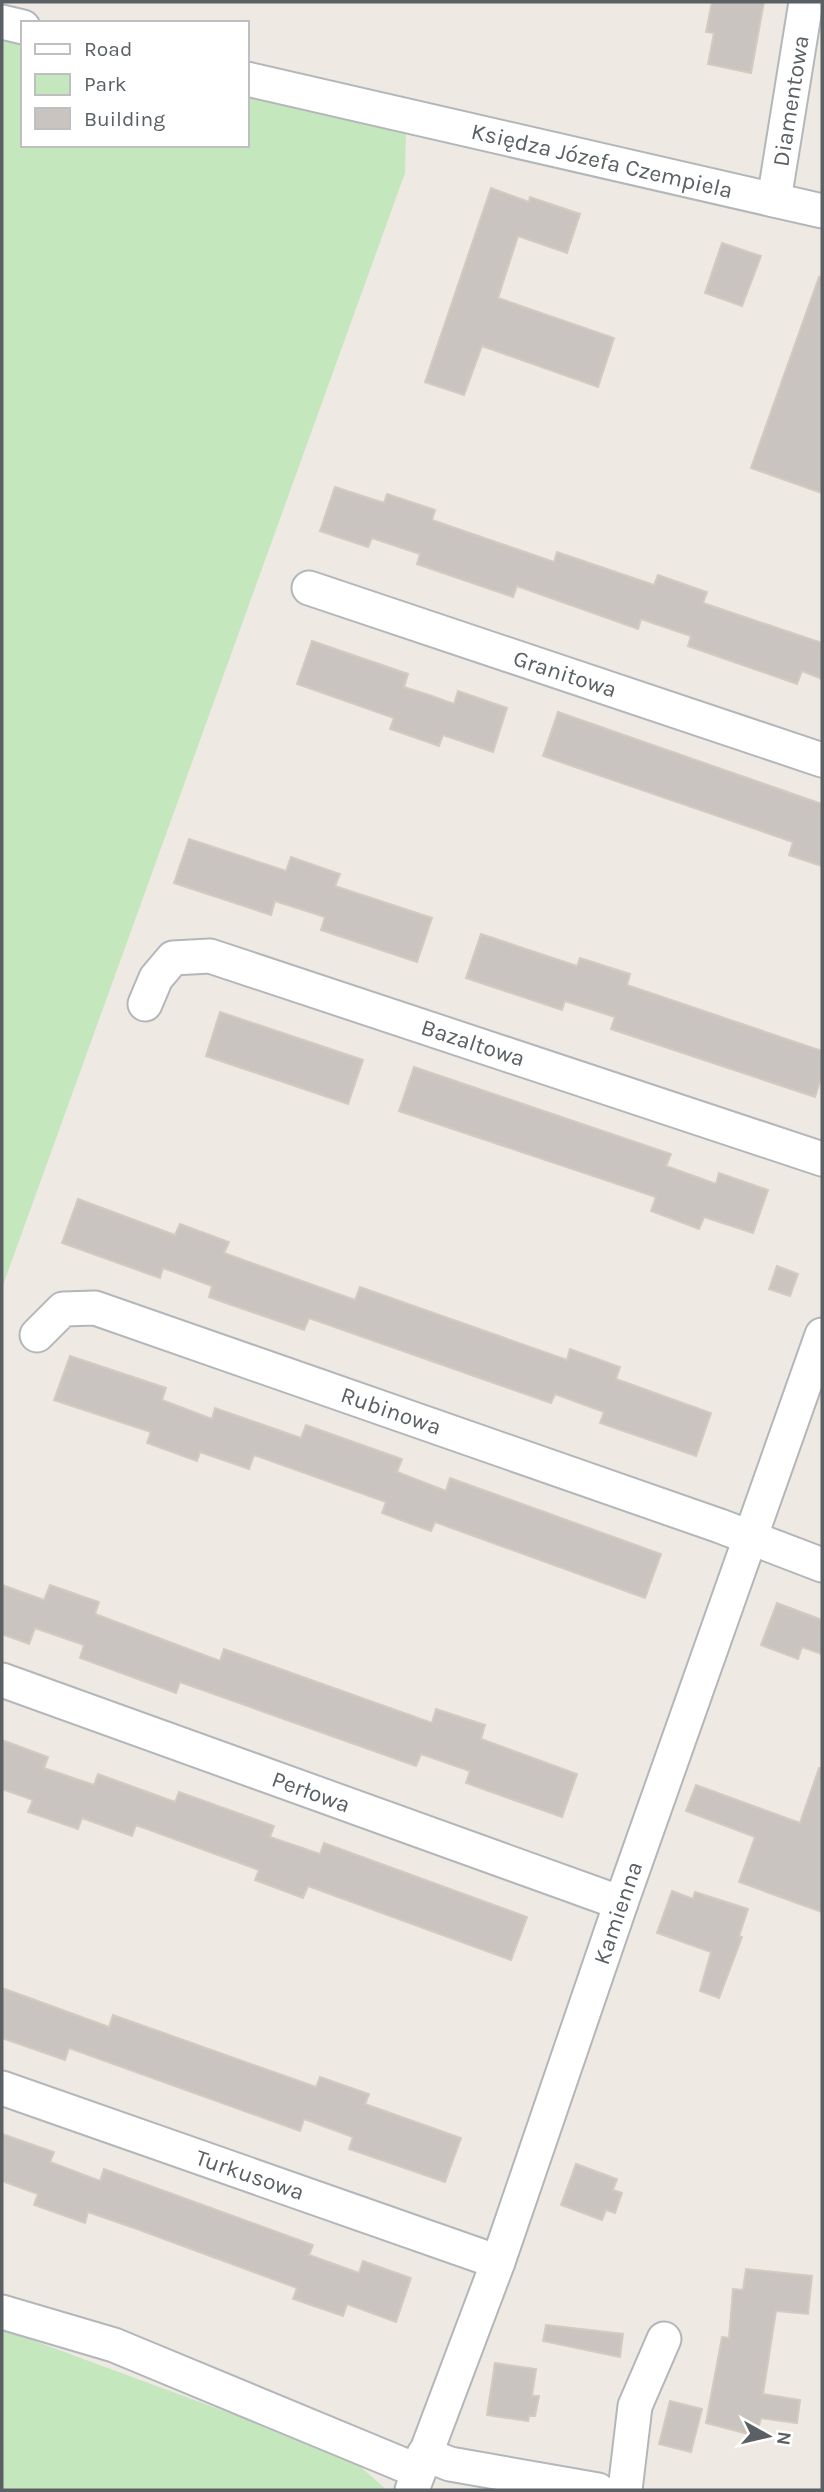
<svg xmlns="http://www.w3.org/2000/svg" width="824" height="2492" font-family="Karla,sans-serif">
<rect width="100%" height="100%" fill="#eee9e2"/>
<g fill="#c5e7bd">
<path d="M2,32l21,5v108h224v-53l159,39 -1,42 -403,1115z"/>
<path d="M2,2329l347,128 38,33h-385z"/>
</g>
<g fill="#c9c4bf" stroke="#d3cac0" stroke-width="2">
<path d="M712,2h52l-13,71 -43,-9 6,-31 -8,-1z"/>
<path d="M491,188l38,14 1,-5 50,17 -13,39 -49,-17 -20,62 116,40 -16,49 -116,-41 -18,49 -39,-13z"/>
<path d="M722,243l39,13 -19,50 -37,-13z"/>
<path d="M819,277h3v216l-71,-25z"/>
<path d="M335,487l49,16 3,-9 48,16 -3,10 122,42 3,-10 97,33 4,-10 49,17 -4,11 119,40v36l-20,-8 -5,13 -109,-38 3,-10 -50,-17 -3,10 -121,-43 -4,11 -96,-33 3,-10 -48,-16 -4,9 -48,-16z"/>
<path d="M312,641l96,33 -4,13 25,8 25,9 4,-13 49,17 -14,44 -50,-17 -4,11 -49,-17 4,-11 -97,-34z"/>
<path d="M558,712l264,92v62l-33,-11 4,-13 -250,-86z"/>
<path d="M189,839l97,32 5,-14 49,17 -5,12 97,32 -15,44 -96,-32 4,-13 -50,-16 -4,14 -97,-32z"/>
<path d="M481,934l96,32 3,-8 50,16 -3,11 195,66v24l-7,22 -204,-68 4,-12 -50,-16 -3,9 -96,-32z"/>
<path d="M220,1012l143,48 -15,44 -142,-48z"/>
<path d="M414,1067l257,87 -5,12 50,18 3,-11 49,17 -15,43 -49,-16 -5,12 -48,-18 5,-14 -257,-86z"/>
<path d="M78,1199l97,36 5,-11 49,18 -5,11 131,47 5,-13 207,73 3,-11 50,18 -4,12 95,34 -15,43 -96,-33 4,-11 -49,-18 -4,9 -242,-85 -5,12 -95,-33 3,-11 -24,-9 -25,-9 -3,10 -98,-35z"/>
<path d="M777,1266l21,8 -8,22 -21,-7z"/>
<path d="M70,1356l96,32 -4,12 50,19 3,-11 86,30 5,-13 96,34 -5,13 49,19 4,-13 211,76 -16,44 -210,-76 -4,9 -25,-9 -24,-9 4,-11 -132,-47 -5,14 -49,-17 -3,9 -50,-18 4,-11 -97,-32z"/>
<path d="M2,1585l42,15 6,-15 49,17 -4,12 125,47 4,-12 208,74 4,-14 49,16 -4,14 96,35 -15,43 -96,-34 4,-12 -49,-17 -5,12 -236,-84 -4,11 -96,-35 4,-13 -49,-17 -6,16 -27,-10z"/>
<path d="M777,1603l45,17v34l-20,-7 -4,12 -37,-14z"/>
<path d="M2,1740l46,17 -4,11 50,17 4,-11 77,28 4,-10 95,34 -4,11 50,17 4,-11 203,74 -16,43 -203,-74 -5,12 -48,-18 4,-10 -123,-45 -4,11 -50,-18 -4,11 -50,-17 5,-12 -31,-11z"/>
<path d="M819,1768h3v144l-83,-30 16,-45 -69,-26 10,-26 104,38z"/>
<path d="M672,1891l21,8 2,-7 53,17 -9,27 3,1 -23,61 -19,-7 11,-39 -54,-19z"/>
<path d="M2,1988l107,39 4,-12 203,72 4,-10 49,17 -4,10 96,34 -16,44 -96,-33 4,-12 -49,-18 -4,12 -231,-83 -4,12 -63,-22z"/>
<path d="M2,2134l52,18 -4,10 50,19 4,-12 209,76 -4,10 50,18 4,-12 48,17 -15,44 -49,-18 -4,12 -50,-17 4,-11 -160,-59 -49,-17 -3,11 -51,-18 4,-11 -36,-13z"/>
<path d="M576,2164l41,15 -4,11 9,3 -7,20 -9,-3 -4,10 -41,-15z"/>
<path d="M746,2269l66,7 -4,38 -32,-3 -13,83 37,6 -3,23 -36,-5 -5,18 -50,-13 16,-86 7,1 4,-49 10,1z"/>
<path d="M546,2325l77,9 -3,23 -77,-16z"/>
<path d="M495,2363l41,6 -4,27h7l-4,20h-6l-1,5 -41,-6z"/>
<path d="M670,2401l32,8 -11,43 -32,-8z"/>
</g>
<g fill="none" stroke-linecap="round" stroke-linejoin="round">
<defs>
<g id="minor">
<path d="M2,22l21,5"/>
<path d="M247,79l575,132"/>
<path d="M774,200l32,-198"/>
<path d="M309,588l513,172"/>
<path d="M145,1004l11,-26 17,-20 37,-2 612,203"/>
<path d="M37,1335l26,-26 32,-1 625,218 102,39"/>
<path d="M2,1680l619,223"/>
<path d="M2,2088l496,174"/>
<path d="M2,2312l112,33 304,126"/>
<path d="M424,2454l26,10 148,26"/>
<path d="M412,2490l86,-228 123,-359 201,-568"/>
<path d="M625,2490l10,-84 29,-67"/>
</g>
</defs>
<use href="#minor" stroke="#b3b7ba" stroke-width="37"/>
<use href="#minor" stroke="#fff" stroke-width="33"/>
</g>
<g text-anchor="middle" dominant-baseline="central" stroke-width="5" stroke-linejoin="round" paint-order="stroke">
<g font-size="23" fill="#5a6064" stroke="#fff">
<text transform="translate(791 101) rotate(-81)">Diamentowa</text>
<text transform="translate(602 161) rotate(13)">Księdza Józefa Czempiela</text>
<text transform="translate(565 674) rotate(18)">Granitowa</text>
<text transform="translate(473 1043) rotate(18)">Bazaltowa</text>
<text transform="translate(391 1411) rotate(19)">Rubinowa</text>
<text transform="translate(311 1792) rotate(20)">Perłowa</text>
<text transform="translate(618 1913) rotate(-71)">Kamienna</text>
<text transform="translate(250 2175) rotate(19)">Turkusowa</text>
</g>
</g>
<rect width="824" height="2492" fill="none" stroke="#5a6064" stroke-width="7"/>
<rect x="21" y="21" width="228" height="126" fill="#ffffff" stroke="#bdbfc1" stroke-width="2"/>
<rect x="35" y="44" width="35" height="10" fill="#ffffff" stroke="#bdbfc1" stroke-width="2"/>
<text x="84" y="56" font-size="21" fill="#5a6064">Road</text>
<rect x="35" y="74" width="35" height="21" fill="#c5e7bd" stroke="#bdbfc1" stroke-width="2"/>
<text x="84" y="91" font-size="21" fill="#5a6064">Park</text>
<rect x="35" y="108" width="35" height="21" fill="#c9c4bf" stroke="#bdbfc1" stroke-width="2"/>
<text x="84" y="126" font-size="21" fill="#5a6064">Building</text>
<g transform="translate(768 2436) rotate(98)" stroke="#ffffff" stroke-width="5" paint-order="stroke">
<path d="M0-5L12 26L0 18L-12 26Z" fill="#5a6064"/>
<text y="-10" font-size="19" font-weight="bold" text-anchor="middle" fill="#5a6064">N</text>
</g>
</svg>
